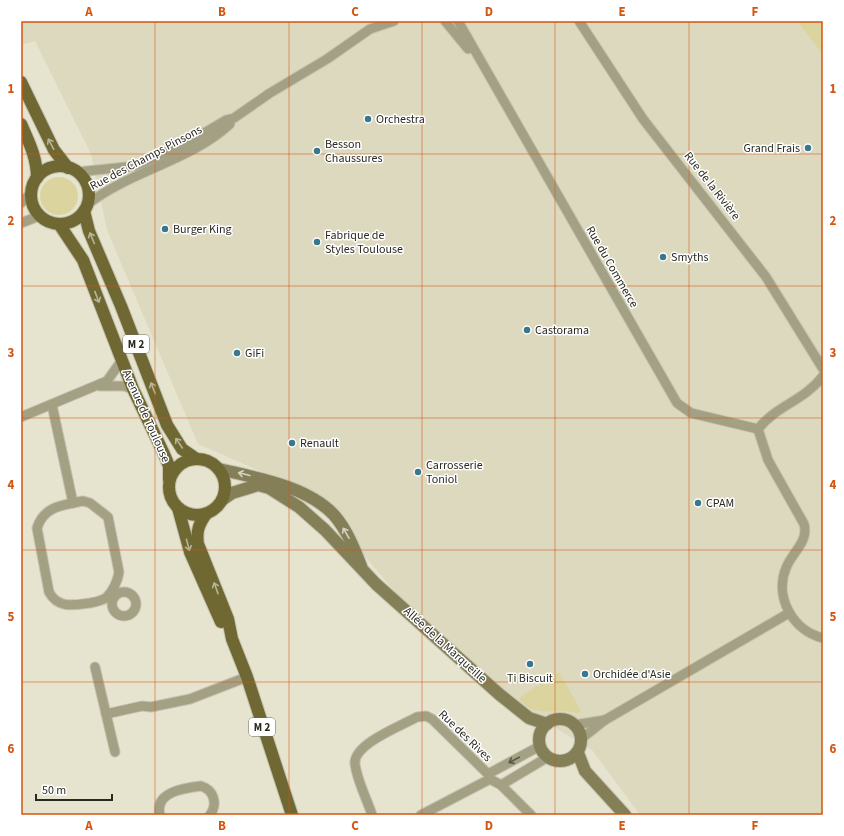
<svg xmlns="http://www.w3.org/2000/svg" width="844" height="836" font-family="'Source Sans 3',sans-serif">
<rect width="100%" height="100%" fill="#e6e4cf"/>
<path fill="#dcd9be" d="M21,21h776l26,34v760h-183l-48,-65 -81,-49 -113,-105 -73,-88 -49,-30 -78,-34 -91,-214 -16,-76 -56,-113 -14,4z"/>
<g fill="#dbd49e">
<path d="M797,21h26v34z"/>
<circle cx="59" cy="196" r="19"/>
<path d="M559,672l22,39 -3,2c-22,-6 -45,7 -59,-15z"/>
</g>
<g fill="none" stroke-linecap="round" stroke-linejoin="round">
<defs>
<g id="street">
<path d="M445,21l23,28"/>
<path d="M458,21l219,382 14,10 67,16"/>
<path d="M579,21l64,98 123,158 57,92"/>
<path d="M77,172l58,-6 47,-20 44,-26 8,-2 36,-25 57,-34 43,-30 24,-8"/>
<path d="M21,203l10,-10"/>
<path d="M88,204c42,-33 104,-44 142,-80"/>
<path d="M21,223l18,-7"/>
<path d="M100,386h24l9,3"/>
<path d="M52,405l21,98"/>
<path d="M21,417l86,-36 15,-21"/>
<path d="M758,429l10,31 36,64c5,18 -12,28 -18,44 -12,29 7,63 37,70"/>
<path d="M758,429c19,-24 46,-28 65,-53"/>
<path d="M83,501l7,2 18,14 11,55c-1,8 -6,19 -12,25 -5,4 -11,5 -17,6 -16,2 -32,6 -41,-11l-12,-64c7,-22 26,-23 46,-27z"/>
<circle cx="124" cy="604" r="12"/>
<path d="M95,667l20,85"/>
<path d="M106,714l36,-8 9,1 39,-8 57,-22"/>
<path d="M574,725l31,-5"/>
<path d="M581,739l24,-19 184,-107"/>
<path d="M488,774l52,-28"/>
<path d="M501,785l47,-28"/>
<path d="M160,815c-6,-23 24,-27 41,-29 13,4 17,18 9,29"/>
<path d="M372,815c-5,-16 -15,-34 -17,-51 -2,-20 46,-38 62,-47l9,-1 6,3 56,55 2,5 11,6 30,30"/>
<path d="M421,815l69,-36"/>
</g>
<g id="secondary">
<path d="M219,469c37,9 88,17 115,46 13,15 20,33 27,51"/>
<path d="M222,500l10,-7 26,-8 11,3 30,19 26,23 51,54 123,110 30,24 18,6"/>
<circle cx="560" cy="740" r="21"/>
<path d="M578,753l7,18 40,44"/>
</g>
<g id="primary">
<path d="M21,82l33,68 14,18"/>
<path d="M21,124c8,18 16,34 16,54"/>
<circle cx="60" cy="195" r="29"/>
<path d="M84,211l5,20 32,75 46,119 15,24 13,9"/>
<path d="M59,224l24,36 50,129 31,65 5,12v13"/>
<circle cx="197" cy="487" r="28"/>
<path d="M178,508l12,44 31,70"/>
<path d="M206,514c-7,10 -10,17 -8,30l30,75 4,20 15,38 45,138"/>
</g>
</defs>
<use href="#street" stroke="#c4c2b0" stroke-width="11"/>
<use href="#secondary" stroke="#c4c2b0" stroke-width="14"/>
<use href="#primary" stroke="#c4c2b0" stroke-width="14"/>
<use href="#street" stroke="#a3a084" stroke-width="9"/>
<use href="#secondary" stroke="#847f56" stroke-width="12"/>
<use href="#primary" stroke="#6f6833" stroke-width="12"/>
</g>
<defs><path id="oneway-shaft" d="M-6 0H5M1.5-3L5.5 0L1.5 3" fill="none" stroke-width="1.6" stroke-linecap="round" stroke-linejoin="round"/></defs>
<g stroke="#b7b499">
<use href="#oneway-shaft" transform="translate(51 144) rotate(-118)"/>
<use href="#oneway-shaft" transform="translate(92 238) rotate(-113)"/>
<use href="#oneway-shaft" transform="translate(97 297) rotate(69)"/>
<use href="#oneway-shaft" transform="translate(153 388) rotate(-111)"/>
<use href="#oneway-shaft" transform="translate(179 443) rotate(-124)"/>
<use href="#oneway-shaft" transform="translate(188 545) rotate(75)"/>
<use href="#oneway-shaft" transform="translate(216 588) rotate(-110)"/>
</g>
<g stroke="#d4d2c4">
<use href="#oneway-shaft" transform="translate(244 474) rotate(-166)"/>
<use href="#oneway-shaft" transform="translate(346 533) rotate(-120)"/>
</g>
<use stroke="#5a5949" href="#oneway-shaft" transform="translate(514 760) rotate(152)"/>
<path fill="none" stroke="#d5540e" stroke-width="1" stroke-opacity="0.55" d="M155,21v794M289,21v794M422,21v794M555,21v794M689,21v794M21,154h802M21,286h802M21,418h802M21,550h802M21,682h802"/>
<g fill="#3a768d" stroke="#fff" stroke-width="1.5">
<circle cx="368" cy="119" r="4"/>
<circle cx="808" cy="148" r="4"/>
<circle cx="317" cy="151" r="4"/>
<circle cx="165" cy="229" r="4"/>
<circle cx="317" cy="242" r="4"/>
<circle cx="663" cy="257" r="4"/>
<circle cx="527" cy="330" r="4"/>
<circle cx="237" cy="353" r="4"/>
<circle cx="292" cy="443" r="4"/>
<circle cx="418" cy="472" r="4"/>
<circle cx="698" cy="503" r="4"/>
<circle cx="530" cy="664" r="4"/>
<circle cx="585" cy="674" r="4"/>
</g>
<g text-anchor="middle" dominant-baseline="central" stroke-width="3" stroke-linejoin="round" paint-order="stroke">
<g fill="#fff" stroke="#6a6964" stroke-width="1">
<rect x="123" y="335" width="26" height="18" rx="3"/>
<rect x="249" y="718" width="26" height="18" rx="3"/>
</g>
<g font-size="11" font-weight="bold" fill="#2a2921">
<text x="136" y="344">M 2</text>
<text x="262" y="727">M 2</text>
</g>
<g font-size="12" fill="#2a2921" stroke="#fff" text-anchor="start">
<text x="376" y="119">Orchestra</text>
<text x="325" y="144">Besson<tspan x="325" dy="14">Chaussures</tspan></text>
<text x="800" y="148" text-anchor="end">Grand Frais</text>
<text x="173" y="229">Burger King</text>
<text x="325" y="235">Fabrique de<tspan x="325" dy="14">Styles Toulouse</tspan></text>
<text x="671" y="257">Smyths</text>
<text x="535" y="330">Castorama</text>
<text x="245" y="353">GiFi</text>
<text x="300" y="443">Renault</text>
<text x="426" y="465">Carrosserie<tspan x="426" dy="14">Toniol</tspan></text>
<text x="706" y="503">CPAM</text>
<text x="593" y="674">Orchidée d'Asie</text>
<text x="530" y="678" text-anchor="middle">Ti Biscuit</text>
</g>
<g font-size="12" fill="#2a2921" stroke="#fff">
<text transform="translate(146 158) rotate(-28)">Rue des Champs Pinsons</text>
<text transform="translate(712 186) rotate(52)">Rue de la Rivière</text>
<text transform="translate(612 267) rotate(60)">Rue du Commerce</text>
<text transform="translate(146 416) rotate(66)">Avenue de Toulouse</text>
<text transform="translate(445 645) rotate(42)">Allée de la Marqueille</text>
<text transform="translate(465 736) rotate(44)">Rue des Rives</text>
</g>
</g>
<rect width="844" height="836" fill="none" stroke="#ffffff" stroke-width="44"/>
<path d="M36 794v6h76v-6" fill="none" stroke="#2a2921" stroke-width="2"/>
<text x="42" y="794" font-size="12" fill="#2a2921" stroke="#ffffff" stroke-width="3" paint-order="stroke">50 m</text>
<rect x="22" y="22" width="800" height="792" fill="none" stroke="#d5540e" stroke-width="1.5"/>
<g font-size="13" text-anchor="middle" font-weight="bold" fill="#d5540e">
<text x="89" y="16">A</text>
<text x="222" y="16">B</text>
<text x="355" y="16">C</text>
<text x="489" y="16">D</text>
<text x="622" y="16">E</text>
<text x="755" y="16">F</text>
<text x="11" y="93">1</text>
<text x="833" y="93">1</text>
<text x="11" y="225">2</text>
<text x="833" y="225">2</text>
<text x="11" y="357">3</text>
<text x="833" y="357">3</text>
<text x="11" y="489">4</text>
<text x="833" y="489">4</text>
<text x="11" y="621">5</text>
<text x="833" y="621">5</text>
<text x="11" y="753">6</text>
<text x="833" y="753">6</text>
<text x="89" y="830">A</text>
<text x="222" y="830">B</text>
<text x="355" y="830">C</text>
<text x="489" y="830">D</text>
<text x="622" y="830">E</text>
<text x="755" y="830">F</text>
</g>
</svg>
